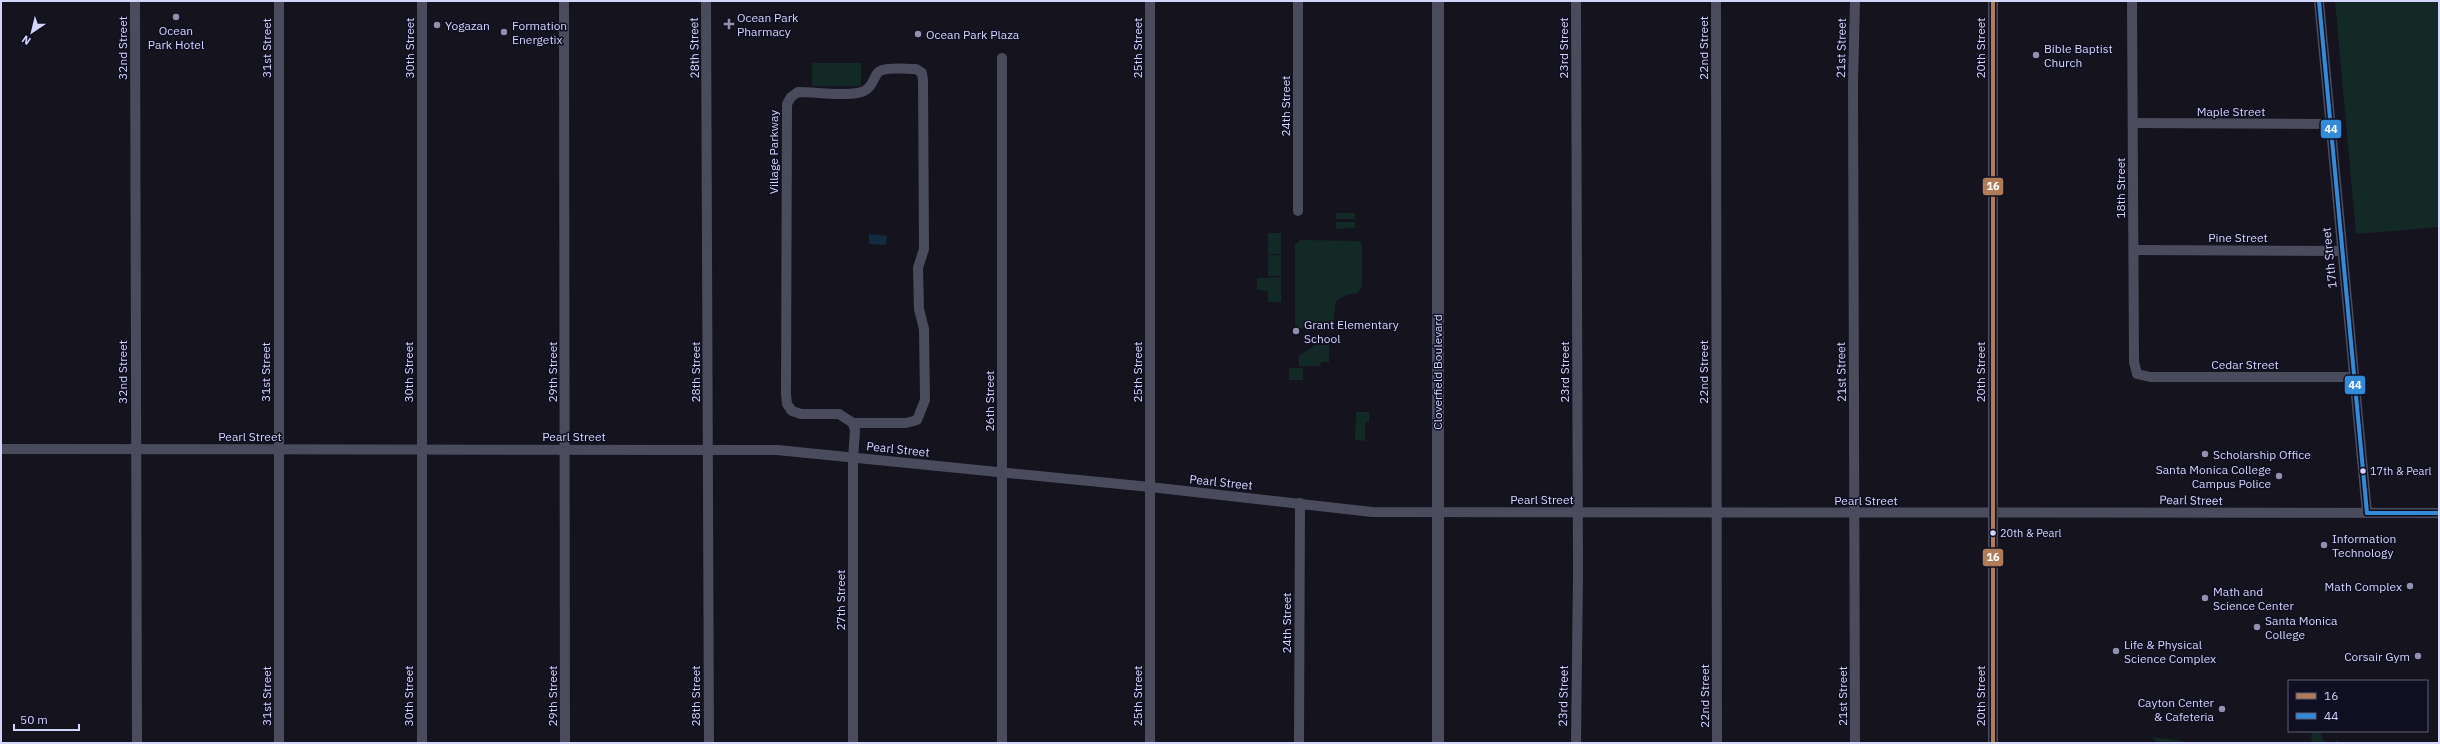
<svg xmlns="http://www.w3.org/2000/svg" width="2440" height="744" font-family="'IBM Plex Sans',sans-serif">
<rect width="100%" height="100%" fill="#14131e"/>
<g fill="#132926">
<path d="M2335,1h104v226l-83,7z"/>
<rect x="812" y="63" width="49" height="23"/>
<rect x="1336" y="213" width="19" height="6"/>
<path d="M1336,222h19v6l-19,1z"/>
<rect x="1268" y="233" width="13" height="21"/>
<path d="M1300,240l59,1 3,3v42l-5,7 -11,2 -10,6 -3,23 -5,5 -30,-1 -3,-4v-79z"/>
<rect x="1268" y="255" width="13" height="21"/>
<path d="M1281,277v25h-13v-11l-11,-1v-12z"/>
<path d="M1315,345h14v17h-7l-3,4h-20v-10z"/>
<rect x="1289" y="368" width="14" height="12"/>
<path d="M1356,412h13v10h-4v19l-10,-1z"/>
<path d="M2313,731h7l4,10 7,2 7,-3v3h-26l-1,-7z"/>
<path d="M2152,737l31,4v2h-25z"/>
</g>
<path fill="#112b41" d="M869,234l18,2 -1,9 -17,-1z"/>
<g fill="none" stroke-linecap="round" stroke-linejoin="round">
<g stroke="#4a4c5e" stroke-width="10">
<path d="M135,1l2,742"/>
<path d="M564,1l1,742"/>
<path d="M706,1l3,742"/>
<path d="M1576,1l2,573 -2,169"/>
<path d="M1716,1l1,742"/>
<path d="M2132,1l2,361 3,12 13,3h203"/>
<path d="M2319,1l48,512"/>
<path d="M1002,58v685"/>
<path d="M916,69l6,4 1,7 1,169 -6,19 1,41 5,20 1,71 -8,20 -11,3h-53l-14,-9h-38l-9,-3 -5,-7 -1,-10 1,-290 4,-7 7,-5c18,0 41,4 59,1 19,-3 15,-20 25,-23 10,-3 24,-1 34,-1z"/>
<path d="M2133,123l196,1"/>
<path d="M1298,211v-210"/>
<path d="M2134,250l208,1"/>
<path d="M1,449l776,1 373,37 222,25 1067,1"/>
<path d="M279,743v-742"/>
<path d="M422,743v-742"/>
<path d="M853,743v-285l2,-27 -2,-8"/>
<path d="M1150,743v-742"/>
<path d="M1299,743l1,-240"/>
<path d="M1855,743l-2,-660 2,-82"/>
<path d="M1993,743v-742"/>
</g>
<path stroke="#4a4c5e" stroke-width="12" d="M1438,1v742"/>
<defs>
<path id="bus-1" d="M1993,1v742"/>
<g id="bus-2">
<path d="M2319,1l48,512"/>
<path d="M2367,513h72"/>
</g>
</defs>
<use href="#bus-1" stroke="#100f22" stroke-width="7"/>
<use href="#bus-2" stroke="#100f22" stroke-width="7"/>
<use href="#bus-1" stroke="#b07c57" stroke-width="4"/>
<use href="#bus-2" stroke="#338bd7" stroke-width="4"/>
</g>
<g fill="#9191ae" stroke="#100f22" stroke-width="1.5">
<circle cx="176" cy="17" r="4"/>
<path d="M727 18h4v4h4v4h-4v4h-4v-4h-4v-4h4z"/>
<circle cx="437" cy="25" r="4"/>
<circle cx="504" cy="32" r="4"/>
<circle cx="918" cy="34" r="4"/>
<circle cx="2036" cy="55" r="4"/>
<circle cx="1296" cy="331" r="4"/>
<circle cx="2205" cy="454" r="4"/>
<circle cx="2279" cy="476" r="4"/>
<circle cx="2324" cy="545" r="4"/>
<circle cx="2410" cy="586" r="4"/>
<circle cx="2205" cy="598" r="4"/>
<circle cx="2257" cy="627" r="4"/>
<circle cx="2116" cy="651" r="4"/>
<circle cx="2418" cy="656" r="4"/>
<circle cx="2222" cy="709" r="4"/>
</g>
<g fill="#d4d5fc" stroke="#100f22" stroke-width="1.5">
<circle cx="2363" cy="471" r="3.5"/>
<circle cx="1993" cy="533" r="3.5"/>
</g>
<g text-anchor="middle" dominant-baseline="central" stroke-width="3" stroke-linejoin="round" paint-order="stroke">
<g font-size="11" fill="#d4d5fc" stroke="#100f22" text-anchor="start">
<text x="2370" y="471">17th &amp; Pearl</text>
<text x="2000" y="533">20th &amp; Pearl</text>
</g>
<g font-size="12" fill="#d4d5fc" stroke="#100f22" text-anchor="start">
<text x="737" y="17">Ocean Park<tspan x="737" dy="14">Pharmacy</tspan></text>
<text x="445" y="25">Yogazan</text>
<text x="512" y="25">Formation<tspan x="512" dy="14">Energetix</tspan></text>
<text x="176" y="30" text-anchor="middle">Ocean<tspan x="176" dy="14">Park Hotel</tspan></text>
<text x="926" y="34">Ocean Park Plaza</text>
<text x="2044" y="48">Bible Baptist<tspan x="2044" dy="14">Church</tspan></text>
<text x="1304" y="324">Grant Elementary<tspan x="1304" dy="14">School</tspan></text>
<text x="2213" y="454">Scholarship Office</text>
<text x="2271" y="469" text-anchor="end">Santa Monica College<tspan x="2271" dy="14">Campus Police</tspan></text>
<text x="2332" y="538">Information<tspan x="2332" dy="14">Technology</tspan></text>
<text x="2402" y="586" text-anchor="end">Math Complex</text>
<text x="2213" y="591">Math and<tspan x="2213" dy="14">Science Center</tspan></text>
<text x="2265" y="620">Santa Monica<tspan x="2265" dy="14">College</tspan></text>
<text x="2124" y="644">Life &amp; Physical<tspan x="2124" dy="14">Science Complex</tspan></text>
<text x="2410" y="656" text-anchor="end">Corsair Gym</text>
<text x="2214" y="702" text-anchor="end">Cayton Center<tspan x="2214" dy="14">&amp; Cafeteria</tspan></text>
</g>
<g font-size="12" fill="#d4d5fc" stroke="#100f22">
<text transform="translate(122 48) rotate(-90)">32nd Street</text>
<text transform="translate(266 48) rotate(-90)">31st Street</text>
<text transform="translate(409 48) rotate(-90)">30th Street</text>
<text transform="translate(694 48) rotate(-91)">28th Street</text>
<text transform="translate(1137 48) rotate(-90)">25th Street</text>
<text transform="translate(1563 48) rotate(-90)">23rd Street</text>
<text transform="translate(1703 48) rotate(-90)">22nd Street</text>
<text transform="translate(1841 48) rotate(-89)">21st Street</text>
<text transform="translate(1980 48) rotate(-90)">20th Street</text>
<text transform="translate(1285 106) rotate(-90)">24th Street</text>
<text x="2231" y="111">Maple Street</text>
<text transform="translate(773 152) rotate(-90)">Village Parkway</text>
<text transform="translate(2120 188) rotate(-90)">18th Street</text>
<text x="2238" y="237">Pine Street</text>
<text transform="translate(2329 258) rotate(-96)">17th Street</text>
<text x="2245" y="364">Cedar Street</text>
<text transform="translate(122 372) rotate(-90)">32nd Street</text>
<text transform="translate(265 372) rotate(-90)">31st Street</text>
<text transform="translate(408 372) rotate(-90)">30th Street</text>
<text transform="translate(552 372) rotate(-90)">29th Street</text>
<text transform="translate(695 372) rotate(-90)">28th Street</text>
<text transform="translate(1137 372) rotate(-90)">25th Street</text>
<text transform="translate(1437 372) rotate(-90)">Cloverfield Boulevard</text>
<text transform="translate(1564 372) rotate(-90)">23rd Street</text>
<text transform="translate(1703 372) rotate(-90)">22nd Street</text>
<text transform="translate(1841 372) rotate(-91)">21st Street</text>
<text transform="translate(1980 372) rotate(-90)">20th Street</text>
<text transform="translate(989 401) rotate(-90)">26th Street</text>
<text x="250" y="436">Pearl Street</text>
<text x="574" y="436">Pearl Street</text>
<text transform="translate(898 449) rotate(6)">Pearl Street</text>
<text transform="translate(1221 482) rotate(6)">Pearl Street</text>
<text x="1542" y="499">Pearl Street</text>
<text x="1866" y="500">Pearl Street</text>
<text transform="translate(2191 500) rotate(1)">Pearl Street</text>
<text transform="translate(840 600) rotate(-90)">27th Street</text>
<text transform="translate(1286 623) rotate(-90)">24th Street</text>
<text transform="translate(266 696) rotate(-90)">31st Street</text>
<text transform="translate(408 696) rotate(-90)">30th Street</text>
<text transform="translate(552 696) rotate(-90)">29th Street</text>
<text transform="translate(695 696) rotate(-90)">28th Street</text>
<text transform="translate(1137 696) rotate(-90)">25th Street</text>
<text transform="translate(1563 696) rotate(-89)">23rd Street</text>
<text transform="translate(1704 696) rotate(-90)">22nd Street</text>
<text transform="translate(1842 696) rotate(-90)">21st Street</text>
<text transform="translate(1980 696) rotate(-90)">20th Street</text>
</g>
</g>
<g stroke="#100f22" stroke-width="1.5">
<rect x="2320" y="119" width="22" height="20" rx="4" fill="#338bd7"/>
<rect x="1982" y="177" width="22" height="19" rx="4" fill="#b07c57"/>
<rect x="2344" y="375" width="22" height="20" rx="4" fill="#338bd7"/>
<rect x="1982" y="548" width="22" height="19" rx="4" fill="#b07c57"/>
</g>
<g font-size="11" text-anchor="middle" font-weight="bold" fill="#fff">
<text x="2331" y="133">44</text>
<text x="1993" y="190">16</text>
<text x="2355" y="389">44</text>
<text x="1993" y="561">16</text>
</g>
<rect width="2440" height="744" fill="none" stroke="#d4d5fc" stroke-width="4"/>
<rect x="2288" y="680" width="140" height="52" fill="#100f22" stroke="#5e5e79"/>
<rect x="2296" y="693" width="20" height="6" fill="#b07c57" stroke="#5e5e79"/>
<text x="2324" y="700" font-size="12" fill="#d4d5fc">16</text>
<rect x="2296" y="713" width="20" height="6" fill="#338bd7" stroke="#5e5e79"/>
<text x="2324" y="720" font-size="12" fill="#d4d5fc">44</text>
<g transform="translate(32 32) rotate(215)" stroke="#100f22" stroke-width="3" paint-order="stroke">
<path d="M0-3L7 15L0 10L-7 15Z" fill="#d4d5fc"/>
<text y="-6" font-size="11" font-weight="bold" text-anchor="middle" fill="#d4d5fc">N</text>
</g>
<path d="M14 724v6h65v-6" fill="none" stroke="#d4d5fc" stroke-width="2"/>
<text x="20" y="724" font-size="12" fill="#d4d5fc" stroke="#100f22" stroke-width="3" paint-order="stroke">50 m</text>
</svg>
